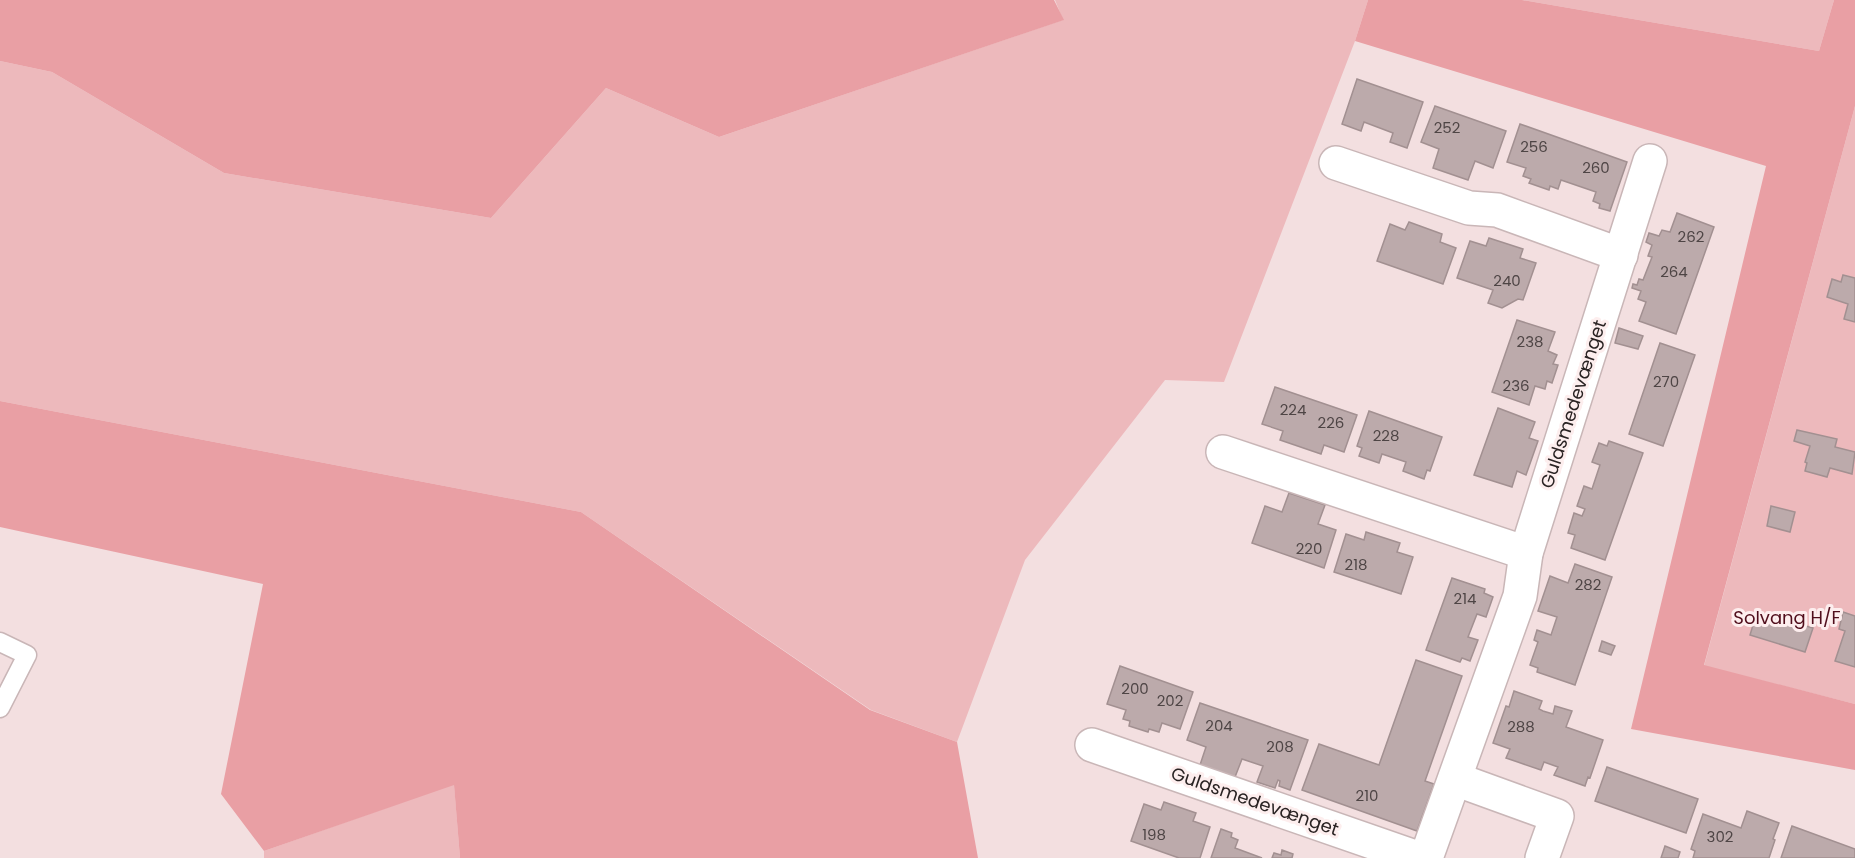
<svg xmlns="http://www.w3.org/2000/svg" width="1855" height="858" font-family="Poppins,sans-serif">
<rect width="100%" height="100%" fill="#f3dfe0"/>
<g fill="#edb9bc">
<path d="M1055,0h313l-13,41 -131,341 -59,-2 -140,180 -68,182 -86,-32 -290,-198 -581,-111v-340l52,11 172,101 267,45 115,-130 113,49 344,-117z"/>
<path d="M1522,0h312l-15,51z"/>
<path d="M1855,106v598l-151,-38z"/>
<path d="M454,784l6,74h-196v-7z"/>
</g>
<g fill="#e99fa4">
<path d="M0,0h1054l10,20 -345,117 -113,-49 -115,130 -267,-45 -172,-101 -52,-11z"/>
<path d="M1368,0h154l297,51 15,-51h21v106l-151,559 151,39v66l-224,-41 135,-563 -411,-125z"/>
<path d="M0,401l581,111 289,198 87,32 21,116h-518l-6,-73 -190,66 -43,-57 42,-210 -263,-57z"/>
</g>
<g fill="#bcaaab" stroke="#a29091" stroke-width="1.5">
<path d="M1357,79l66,23 -16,46 -17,-6 3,-9 -29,-11 -3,9 -19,-7z"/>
<path d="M1435,106l71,25 -13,37 -18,-7 -7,19 -35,-12 6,-19 -18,-7z"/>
<path d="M1520,124l107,38 -17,49 -11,-3 1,-4 -7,-3 3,-9 -35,-12 -3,9 -8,-3 -1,4 -20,-7 2,-4 -8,-3 3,-8 -19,-6z"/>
<path d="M1677,213l37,14 -38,107 -37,-13 7,-19 -8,-3 3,-8 -9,-3 1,-4 4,1 2,-6 4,1 9,-23 -4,-1 4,-11 -6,-3 3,-9 10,3 3,-6 8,2z"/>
<path d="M1409,222l33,12 -2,8 16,6 -13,36 -66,-23 13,-37 15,6z"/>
<path d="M1489,238l34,11 -3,9 16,5 -13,37 -5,-1 -16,9 -14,-5 5,-13 -36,-12 13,-37 16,5z"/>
<path d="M1843,275l12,3v44l-11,-3 4,-15 -21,-7 5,-18 9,3z"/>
<path d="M1517,320l38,12 -7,19 9,4 -4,9 5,1 -6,18 -5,-2 -2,8 -10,-3 -6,19 -37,-13z"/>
<path d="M1619,328l24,8 -5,13 -23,-6z"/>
<path d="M1660,343l35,12 -32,91 -34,-12z"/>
<path d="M1275,387l82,28 -13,37 -20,-7 -3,9 -41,-14 3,-9 -21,-7z"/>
<path d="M1498,408l37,14 -6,16 9,3 -12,34 -9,-4 -5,16 -38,-12z"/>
<path d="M1369,411l73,26 -12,34 -3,-1 -3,9 -21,-8 3,-9 -24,-8 -3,9 -20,-7 3,-8 -5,-2z"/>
<path d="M1797,430l40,9 -2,8 20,5 -3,22 -22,-6 -3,9 -22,-6 2,-8 -2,-1 5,-16 -16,-5z"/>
<path d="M1609,441l34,12 -38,107 -34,-12 4,-13 -7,-2 6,-20 8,3 3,-7 -8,-3 7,-20 8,3 8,-24 -8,-3 7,-19 8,3z"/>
<path d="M1289,493l36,12 -7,19 18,6 -12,38 -72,-25 13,-37 17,6z"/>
<path d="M1771,506l24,6 -5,20 -23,-6z"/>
<path d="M1366,532l34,11 -3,9 16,5 -12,37 -67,-22 12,-38 18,6z"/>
<path d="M1575,564l37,13 -37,108 -38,-13 1,-4 -8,-3 8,-23 -4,-2 3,-10 14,5 6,-18 -19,-6 12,-35 18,7z"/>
<path d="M1452,578l33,11 -1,4 9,4 -7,20 -9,-3 -9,23 10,3 -8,21 -8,-3 -2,4 -34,-12z"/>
<path d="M1757,612l56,16 -8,24 -55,-17z"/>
<path d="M1843,612l12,4v51l-20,-6 10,-30 -6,-2z"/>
<path d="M1602,641l13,5 -4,9 -12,-4z"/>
<path d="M1416,660l46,16 -37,105 9,3 -17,47 -115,-41 17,-46 60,21z"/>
<path d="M1120,666l73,26 -13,37 -18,-6 -3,9 -10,-3 -1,3 -19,-6 1,-5 -7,-2 3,-9 -19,-6z"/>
<path d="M1514,691l28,10 -3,8 4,2 10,3 2,-8 17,5 -6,16 37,13 -13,38 -2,-1 -3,9 -31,-11 4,-8 -14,-5 -3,8 -35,-12 4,-9 -17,-6 13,-37 3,1z"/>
<path d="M1200,703l108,37 -18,50 -11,-4 1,-5 -2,-1 -3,8 -18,-6 6,-16 -21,-7 -7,18 -35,-12 6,-18 -19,-7z"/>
<path d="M1607,767l91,32 -12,34 -91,-32z"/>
<path d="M1164,802l32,11 -3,8 17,6 -10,31h-21l-48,-17 13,-37 17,6z"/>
<path d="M1747,811l32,12 -6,16 2,1 -6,18h-76l2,-7 -4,-2 12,-35 38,14z"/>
<path d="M1792,826l63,23v9h-74z"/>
<path d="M1221,829l11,4 -1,4 7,3 -3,8 27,10h-51z"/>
<path d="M1665,846l15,6 -2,6h-17z"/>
<path d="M1282,850l11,4 -1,4h-20l2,-5 7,2z"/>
</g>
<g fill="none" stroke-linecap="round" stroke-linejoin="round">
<defs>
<path id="service" d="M0,642l27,13 -27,53"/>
<g id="minor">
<path d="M1336,163l133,45 28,2 124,45"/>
<path d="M1223,452l303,101"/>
<path d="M1092,745l326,113"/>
<path d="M1455,779l102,37 -15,42"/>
<path d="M1426,858l94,-262 6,-43 124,-392"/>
</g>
</defs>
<use href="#service" stroke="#c9b6b7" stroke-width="21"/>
<use href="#minor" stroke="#c9b6b7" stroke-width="36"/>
<use href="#service" stroke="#fff" stroke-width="18"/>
<use href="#minor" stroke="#fff" stroke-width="33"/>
</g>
<g text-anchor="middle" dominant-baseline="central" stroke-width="6" stroke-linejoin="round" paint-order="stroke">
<g font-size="15" fill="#4e4545">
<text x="1447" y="127">252</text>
<text x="1534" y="146">256</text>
<text x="1596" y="167">260</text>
<text x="1691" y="236">262</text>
<text x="1674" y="271">264</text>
<text x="1507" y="280">240</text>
<text x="1530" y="341">238</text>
<text x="1666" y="381">270</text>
<text x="1516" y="385">236</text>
<text x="1293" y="409">224</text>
<text x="1331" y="422">226</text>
<text x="1386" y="435">228</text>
<text x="1309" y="548">220</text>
<text x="1356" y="564">218</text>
<text x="1588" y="584">282</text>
<text x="1465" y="598">214</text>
<text x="1135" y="688">200</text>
<text x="1170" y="700">202</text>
<text x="1219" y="725">204</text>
<text x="1521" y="726">288</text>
<text x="1280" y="746">208</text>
<text x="1367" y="795">210</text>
<text x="1154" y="834">198</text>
<text x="1720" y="836">302</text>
</g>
<g font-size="18" fill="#2a2323" stroke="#fdeeee">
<text transform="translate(1573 404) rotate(-72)">Guldsmedevænget</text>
<text transform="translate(1255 801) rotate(19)">Guldsmedevænget</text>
</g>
<g font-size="18" fill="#500e1c" stroke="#fdeeee">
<text x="1787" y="617">Solvang H/F</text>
</g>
</g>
</svg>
